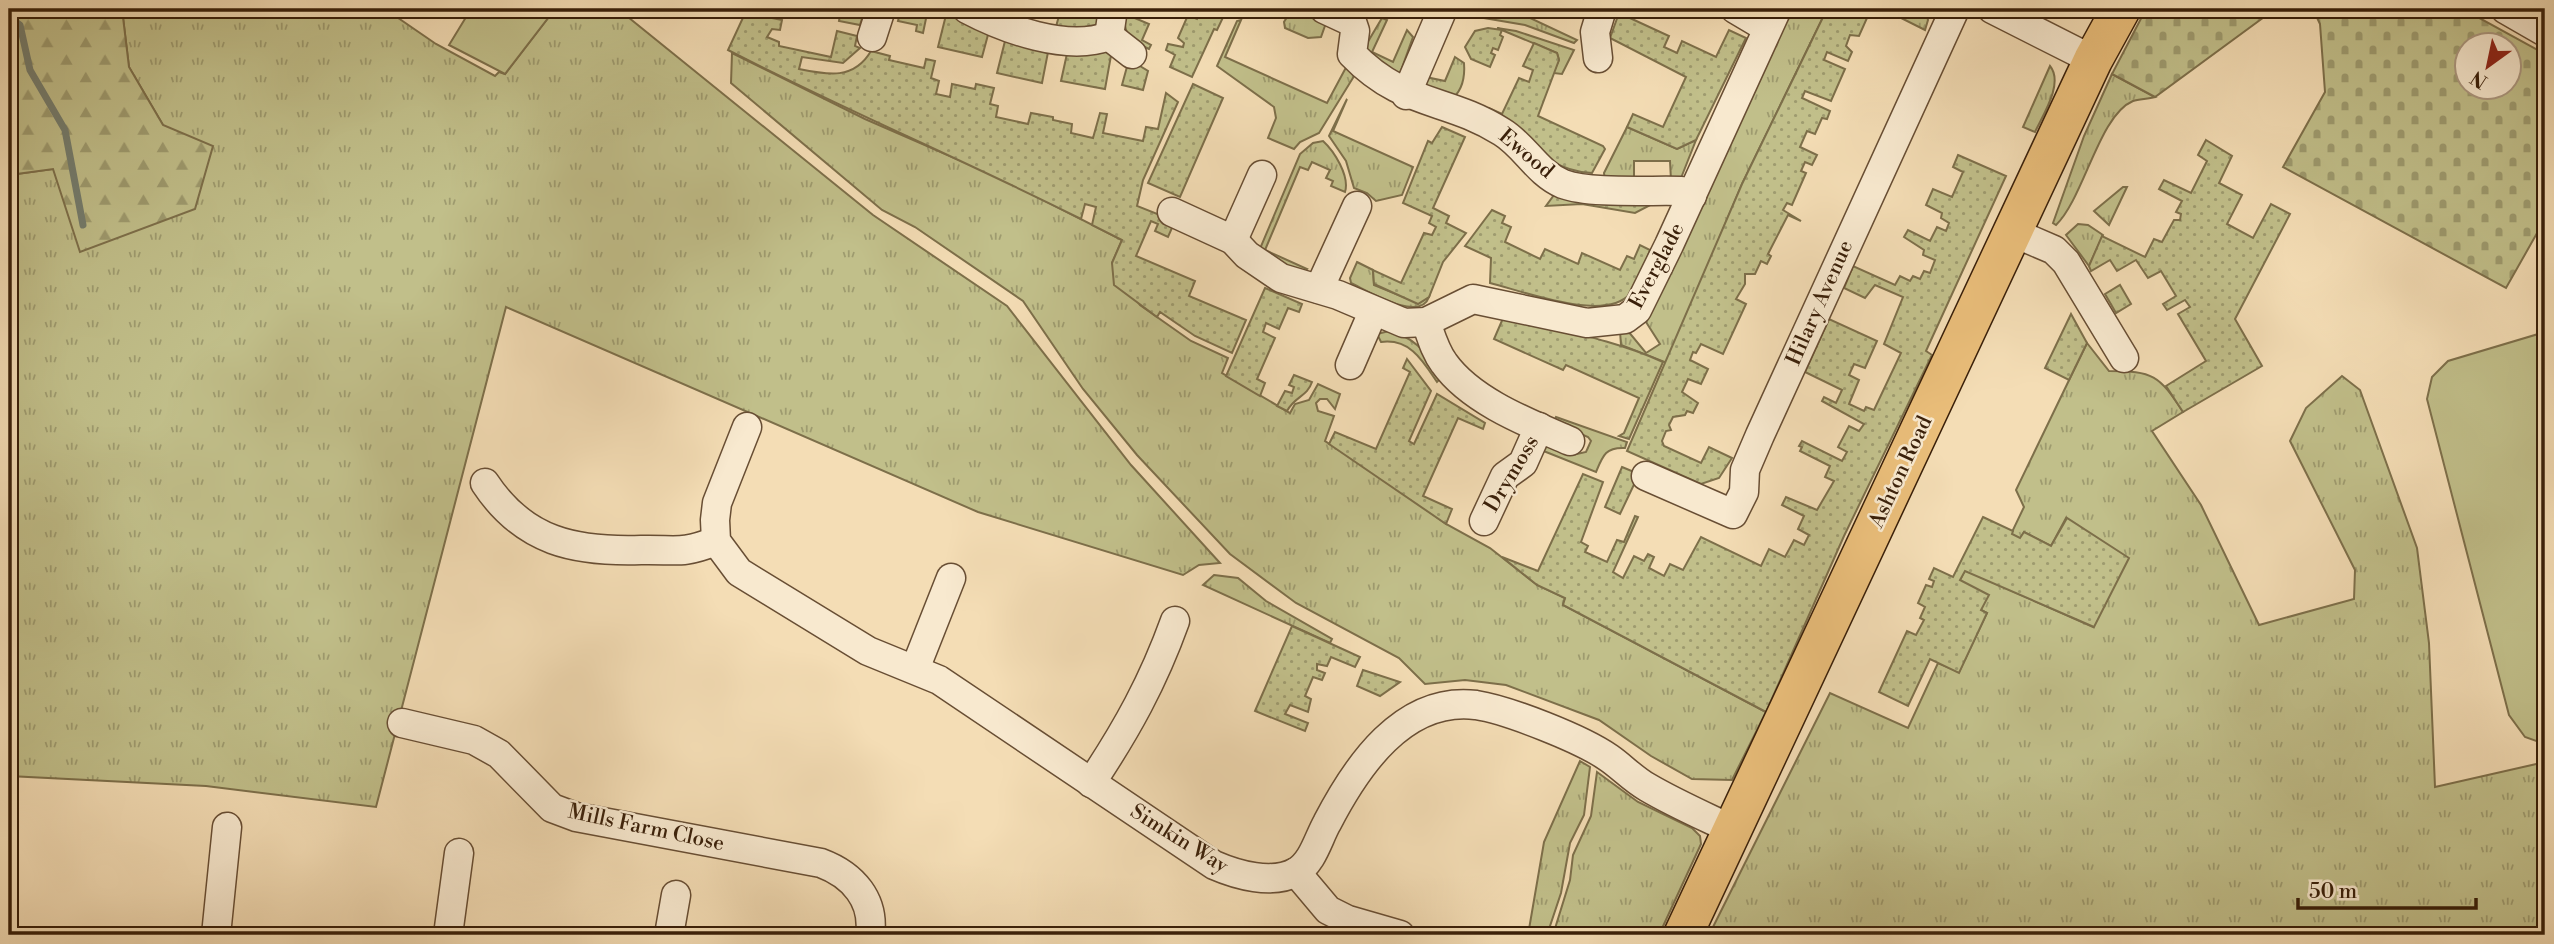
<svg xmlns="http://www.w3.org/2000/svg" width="2554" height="944" font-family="'Libre Bodoni',serif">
<defs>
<pattern id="grass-tufts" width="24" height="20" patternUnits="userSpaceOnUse" patternTransform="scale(1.75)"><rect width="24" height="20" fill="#c1bf8a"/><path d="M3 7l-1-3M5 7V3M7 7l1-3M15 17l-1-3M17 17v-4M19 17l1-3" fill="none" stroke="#9e9b6f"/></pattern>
<pattern id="forest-firs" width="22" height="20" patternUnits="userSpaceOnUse" patternTransform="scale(1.75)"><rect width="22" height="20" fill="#c1bf8a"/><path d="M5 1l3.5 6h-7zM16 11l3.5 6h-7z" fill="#9e9b6f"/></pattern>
<pattern id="cemetery-stones" width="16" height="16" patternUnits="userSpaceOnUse" patternTransform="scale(1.75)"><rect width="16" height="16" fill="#c1bf8a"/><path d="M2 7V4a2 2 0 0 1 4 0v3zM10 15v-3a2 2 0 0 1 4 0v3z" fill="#9e9b6f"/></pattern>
<pattern id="park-dots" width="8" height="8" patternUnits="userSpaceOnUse" patternTransform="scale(1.75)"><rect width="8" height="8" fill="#c1bf8a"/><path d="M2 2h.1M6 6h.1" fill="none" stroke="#9e9b6f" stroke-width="1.8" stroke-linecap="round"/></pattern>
</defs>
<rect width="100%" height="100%" fill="#f4ddb5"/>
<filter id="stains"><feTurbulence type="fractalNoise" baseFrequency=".00286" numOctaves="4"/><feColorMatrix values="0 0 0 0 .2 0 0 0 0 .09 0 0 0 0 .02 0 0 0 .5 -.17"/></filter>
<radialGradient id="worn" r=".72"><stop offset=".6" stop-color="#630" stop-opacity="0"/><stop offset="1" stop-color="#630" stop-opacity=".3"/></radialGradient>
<g fill="url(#grass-tufts)" stroke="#7d6f4a" stroke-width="2">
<path d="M122,9h263l51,35 59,32 4,-4 6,2 50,-65h63l255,206 134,91 124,159 89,98 -21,2 -16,10 -205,-63 -472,-205 -130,500 -170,-21 -197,-10v-601l44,-6 110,-44 -34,-58z"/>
<path d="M1292,9h9l26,11 -6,17 -13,1 -23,-10 -1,-6z"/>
<path d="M1472,9h39l66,31 -3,3 -49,-18 -41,-7z"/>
<path d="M1792,9h35l-85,175 -75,179 -46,-18 -1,-14h8l18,22 14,-9 -14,-22z"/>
<path d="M1893,9h32l3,11 -3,10 -28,-14z"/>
<path d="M1382,18l5,2 -15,32 21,10 14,-32 6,7 -14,39 -28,-8 -5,-23z"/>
<path d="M1241,20l-16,37 102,46 23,-43 6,13 -37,60 -19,9 -6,7 -26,-11 8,-20 -2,-11 -57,-41 20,-45z"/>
<path d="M1497,28l19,3 58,19 -12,24 -9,-1 6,-13 -2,-7z"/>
<path d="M732,53l133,66 131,57 126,64 -10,23 28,42 51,36 37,17 -6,15 68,40 5,-9 14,-4 9,-16 22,10 -5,15 -8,-10h-7l-4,4 2,8 16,5 -9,25 65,42 56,41 44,24 47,37 28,13 -2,7 203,107 -34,68 -40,-1 -41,-23 -52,-36 -93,-35 -41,-5 -40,4 -26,-26 -103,-55 -66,-49 -93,-99 -54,-66 -60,-88 -108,-74 -33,-17 -151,-127z"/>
<path d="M1455,57l9,6c1,13 -1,26 -11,35l-35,-7 3,-15 24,5z"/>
<path d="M2050,66c14,17 -7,49 -15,66l-12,-5z"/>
<path d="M2112,74l43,23c-7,2 -16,2 -22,4 -34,14 -49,97 -77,124l-3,-2 31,-87z"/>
<path d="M1347,99l-14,32 80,36 -11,28 -26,6 -9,-8 -13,-5 -8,-27 -17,-25z"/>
<path d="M1627,127l50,22 19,-9 -15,38 -10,2 -1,-19h-36v19l-29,1 -1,-8z"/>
<path d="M1323,141c11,10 27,35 22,51l-14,-6 2,-5 -7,-3 4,-8 -18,-8 -4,8 -8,-3 -35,83 42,19 -8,6 -40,-24 41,-97 13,-11z"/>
<path d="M2123,187h4l-18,38 -15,-14z"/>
<path d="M2078,224l10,1 15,10 -14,31 -23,-31z"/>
<path d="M1357,262l16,8 1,15 44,18 11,-6c-9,26 -61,-6 -78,-14l-1,-5z"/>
<path d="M1389,331c27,6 38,24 54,45l-6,6c-14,-21 -27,-44 -56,-40l-4,-8z"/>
<path d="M2087,343l22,28c44,0 50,4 74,41l-31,19 49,74 58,120 95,-26 1,-29 -65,-129 16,-33 36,-32 18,14 57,158 12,95 6,144 110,-25v173h-836l121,-242 78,35 30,-65 21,9 28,-59 -6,-3 -21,-30 5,-10 128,57 -27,-109 -15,28 -27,-14 -4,7 -9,-5 13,-27 -8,-17z"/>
<path d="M1556,417l71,25 -2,6c-19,-1 -22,7 -29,24l-55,-22 8,-5 28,9 9,-2 5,-11 -3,-4 -34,-15z"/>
<path d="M1214,575l24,3 28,23 66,38 -2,4 -127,-58z"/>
<path d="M1580,761l10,6 -6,48 -14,28 -9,50 -14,42h-19l16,-93z"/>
<path d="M1597,772l41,30 54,26 8,8 1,8 -42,91h-106l17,-55 3,-25 18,-39z"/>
</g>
<path fill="url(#forest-firs)" stroke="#7d6f4a" stroke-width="2" d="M9,9h113l7,58 34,58 50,21 -18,63 -115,43 -27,-83 -44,6z"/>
<g fill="url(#cemetery-stones)" stroke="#7d6f4a" stroke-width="2" fill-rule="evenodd">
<path d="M2146,9h129l-120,88 -43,-23z"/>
<path d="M2313,9h150l82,45v165l-39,69 -223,-121 42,-75 -5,-68zM2466,46h42v42h-42z"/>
</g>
<g fill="url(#park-dots)" stroke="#7d6f4a" stroke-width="2">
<path d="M747,9h16l-1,7 20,4 -2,10 -8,-1 -5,8 12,5v4l52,11 6,-26 20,5 -2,10 5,2 -17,15 -41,-6 -3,12c29,6 55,11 72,-18l19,5 -1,4 35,8 2,-9 9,2 -4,17 8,3 -3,13 14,3 2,-13 23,5 1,-5 18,4 -4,16 8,2 -2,11 32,7 3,-11 22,4v3l19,4 -1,9 22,5 7,-25 7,1 -4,19 40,8 3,-14 12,2 8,-36 12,9 -35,78 -6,26 38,15 -7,16 -13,-6 3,-7 -7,-3 -15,35 59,25 -6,15 57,24 -14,33 -37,-17 -35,-24 -3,5 -43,-32 -2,-22 10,-23 -30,-15 4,-18 -11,-3 -4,15c-117,-59 -237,-109 -353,-169z"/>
<path d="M841,9h24l-5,16 -21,-4z"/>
<path d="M901,9h27l-5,24 -7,-2 1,-6 -19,-4z"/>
<path d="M1061,9h40l-5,20 -41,1z"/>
<path d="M1202,9h25l-10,21 -3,-1 -22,48 -22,-10 5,-12 -9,-5 2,-6 15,3 1,-4 -6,-5 10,-23 9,4z"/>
<path d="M1827,9h44l-12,27 -9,-1 -4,11 6,6 -4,9 -21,-9 -3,8 21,9 -14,32 -26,-10 -3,7 28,13 -3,8 -5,-1 -7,16 -8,-3 -7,16 17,8 -5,10 -7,-3 -4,9 5,2 -14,32 -5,-2 -4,7 18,11 -13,-6 -20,39 3,2 -4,8 -6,-3 -6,13h-10v10l-9,15 10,5 -23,50 -22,-10 -5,9 -3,-1 -3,8 18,9 -7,15 -13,-5 -6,13 16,11 -5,10 -6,-2 -2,4 -12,2 -4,8 2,5 -5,1 -4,10 2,5 37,17 8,-16 23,11 -13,20 -18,6 -74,-33 115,-267z"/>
<path d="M951,10l38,21 -7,26 -44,-10 8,-32z"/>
<path d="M1619,13l50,23 -5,11 13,6 5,-12 34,16 13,-27 17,8 -50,102 -19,9 -50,-22 6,-13 30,13 23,-50 -76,-39z"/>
<path d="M1130,16l19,8 -7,16 9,5 -2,4c-15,-7 -26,-13 -24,-31z"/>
<path d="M1488,28l14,2 -2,5 3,2 -5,13 -5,-2 -2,5 4,2 -5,12 -19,-8 -6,-12 10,-16z"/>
<path d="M1006,37l43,10 -7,36 -45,-10z"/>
<path d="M1534,43l23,10 2,7 -21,56 65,30 2,3 -13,24c-40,-1 -76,-36 -107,-57l4,-8 13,6 17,-36 10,4 4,-12 -10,-4z"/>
<path d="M1068,49l44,1 -7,39 -44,-8z"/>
<path d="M1128,63h7l13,8 -5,19 -21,-5z"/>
<path d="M1193,84l30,14 -43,99 -32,-14z"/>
<path d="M1442,127l23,10 -32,71 16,8 -3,7 20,10 -23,29 -14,35 -11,7 -44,-20 -1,-14 28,13 23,-50 8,2 4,-8 -7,-4 3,-7 -29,-13 25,-62 4,2z"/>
<path d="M2206,140l26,16 -13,27 23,12 -15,29 26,14 18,-34 19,10 -55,105 27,47 -79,46 -17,-26 40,-25 -28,-47 12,-7 -5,-7 -18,10 -4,-6 13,-8 -15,-25 -13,7 -12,-18 -19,11 -7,-11 -19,11 -2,-5 13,-30 43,21 9,-18 8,3 12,-22h6l1,-6 -5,-2 6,-11 -23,-12 5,-9 27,13 16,-32 -9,-6z"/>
<path d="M1958,155l48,21 -80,175 6,4 -88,181 -78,176 -203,-107 2,-7 -28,-13 -35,-28 36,14 45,-97 20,8 -22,60 7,4 -3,6 22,10 10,-22 7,2 11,-26 3,1 -25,55 10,6 11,-22 10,5 4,-7 6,3 -5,11 15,8 6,-12 13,6 18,-33 60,29 8,-17 16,8 9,-17 10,5 5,-10 -11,-6 6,-13 -22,-11 4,-8 31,13 17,-29 -9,-4 5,-11 -30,-15 2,-4 -3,-1 3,-5 40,20 5,-9 -9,-5 11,-21 10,5 5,-7 -42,-23 2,-4 12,6 6,-13 -37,-18 24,-53 48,22 -12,27 -11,-4 -5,11 10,5 -10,24 15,7 2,-4 8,3 27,-57 -17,-9 19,-47 -28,-12 -10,13 -21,-10 9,-22 42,19 5,-9 10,5 3,-5 7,3 4,-8 6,2 5,-13 -12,-5 1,-5 -20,-13 4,-7 22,11 7,-14 9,4 3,-8 -8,-5 1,-5 -16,-8 7,-16 19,8 11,-25 -10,-5z"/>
<path d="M1554,195l106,5 -25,13 -53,-9 -36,2z"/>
<path d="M1492,210l13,6 -3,7 9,4 -6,15 35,17 5,-10 33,15 4,-11 38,17 7,-14 7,3 6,-14 10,5c-5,13 -10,33 -20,44 -26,29 -107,-3 -140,-11l1,-25 -26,-12z"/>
<path d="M2120,285l11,19 -15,9 -11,-19z"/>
<path d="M1265,288l37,16 -3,8 -11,-4 -9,21 -13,-6 -3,9 12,6 -18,41 8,4 -5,13 -34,-20z"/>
<path d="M2071,314l16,29 -18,37 -24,-12z"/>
<path d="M1504,316c53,14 109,23 159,46l-34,77 -10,-3 5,-3 15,-35 -73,-33 -3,5 -69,-31z"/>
<path d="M1407,359l24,32 -22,50 5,3 23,-50 48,29 -2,6 -25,-11 -35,78 29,13 -6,15 -117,-80 6,-12 41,17 34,-77 -7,-4z"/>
<path d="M1294,375l18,7c-5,15 -17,14 -25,29l-10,-5 8,-15 7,2 2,-6 -5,-2z"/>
<path d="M1622,467l17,7 -19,40 -15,-7z"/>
<path d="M1983,517l30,14 -1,3 8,4 4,-6 27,14 16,-28 62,40 -35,69 -129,-56 -5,9 29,15 -8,15 6,3 -28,60 -29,-14 -22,47 -29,-14 28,-61 9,4 8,-15 -4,-2 5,-11 -7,-4 8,-18 6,2 2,-6 -5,-2 5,-11 19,9z"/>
<path d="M1292,626l68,31 -5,10 -24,-10 -4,9 -10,-2v6l8,3 -3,7 -9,-3 -8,19 6,3 -3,13 -18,-7 -5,9 23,9 -3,8 -50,-20z"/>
<path d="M1363,670l37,12 -20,14 -23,-10z"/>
</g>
<g fill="#c1bf8a" stroke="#7d6f4a" stroke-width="2">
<path d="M471,9h84l-50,65 -56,-29z"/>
<path d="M2545,332v412l-20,-7 -16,-22 -82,-316 5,-22 16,-16z"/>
</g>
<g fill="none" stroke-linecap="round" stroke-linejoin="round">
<path stroke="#747d6e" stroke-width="7" d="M9,17l11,8 10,45 35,60 18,95"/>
<defs>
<g id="minor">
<path d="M967,9c38,20 100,43 142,27"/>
<path d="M1324,9l28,13 3,9 -3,23c51,53 95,43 150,78 23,14 35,41 61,52 27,10 87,6 118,7l11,5"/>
<path d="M1735,9l32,19"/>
<path d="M1992,9l101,51"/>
<path d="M2505,9l40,23"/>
<path d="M1109,36l23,18"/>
<path d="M1109,36l4,-27"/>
<path d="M872,37l9,-28"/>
<path d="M1598,58l-3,-26 7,-23"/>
<path d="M1406,95l36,-84"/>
<path d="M1172,212l61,28 14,15 34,23 57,17 66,28 22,-1 47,-23 114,24 38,-4 12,-9 32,-65 108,-236"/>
<path d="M2012,232l42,18 12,12 58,96"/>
<path d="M1233,240l29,-65"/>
<path d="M1319,289l38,-83"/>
<path d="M1426,322c5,14 9,29 18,41 27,38 84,60 126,78"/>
<path d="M1350,365l23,-53"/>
<path d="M747,427l-30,76 -2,17 1,21 23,31 129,79 71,29 275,185c23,10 58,20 82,7 17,-10 22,-33 31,-49 29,-56 76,-127 149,-118 32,5 106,34 133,53 13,9 24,21 38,29 27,16 57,29 86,43"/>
<path d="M1646,476l87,38 11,-22 1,-22 15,-35 195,-426"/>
<path d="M485,483c39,59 90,69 156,67 35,-1 39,5 75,-9"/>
<path d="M1484,521l21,-45 18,-13 16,-36"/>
<path d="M915,669l36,-91"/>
<path d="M402,723l72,17 25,14 53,54 24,9 245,46c32,12 54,37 49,72"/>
<path d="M1091,783c36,-54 62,-101 84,-162"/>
<path d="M1296,872l32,38 20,10 52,15"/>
<path d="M216,935l11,-108"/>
<path d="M448,935l11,-82"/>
<path d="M669,935l7,-40"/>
</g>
<path id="highway" d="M1683,935l410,-875 28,-51"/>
</defs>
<use href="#minor" stroke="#684e34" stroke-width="31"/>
<use href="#highway" stroke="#391f09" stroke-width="41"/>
<use href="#minor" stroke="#f8e9cf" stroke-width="28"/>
<use href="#highway" stroke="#eabe7a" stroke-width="38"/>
</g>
<g text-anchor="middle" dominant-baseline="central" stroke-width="5" stroke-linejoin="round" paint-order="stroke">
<g font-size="21" fill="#391f09" stroke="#f8e9cf">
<text transform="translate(1526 154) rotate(40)">Ewood</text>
<text transform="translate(1657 266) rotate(-62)">Everglade</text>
<text transform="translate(1820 303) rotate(-66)">Hilary Avenue</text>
<text transform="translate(1901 472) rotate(-65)">Ashton Road</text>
<text transform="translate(1512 474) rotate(-59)">Drymoss</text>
<text transform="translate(646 828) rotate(12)">Mills Farm Close</text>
<text transform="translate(1179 839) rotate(32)">Simkin Way</text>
</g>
</g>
<rect width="2554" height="944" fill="none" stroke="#f4ddb5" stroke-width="35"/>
<rect x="10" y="10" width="2533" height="923" fill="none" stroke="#391f09" stroke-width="3.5"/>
<rect x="18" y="18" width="2519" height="909" fill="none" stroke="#391f09" stroke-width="2"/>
<g transform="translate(2488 66) rotate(213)"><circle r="33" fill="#f8e9cf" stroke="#ac9880" stroke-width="2"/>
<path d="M0-5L12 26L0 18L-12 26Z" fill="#8f2418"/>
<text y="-10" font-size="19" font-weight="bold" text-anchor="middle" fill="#391f09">N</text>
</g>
<path d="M2298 898v10h178v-10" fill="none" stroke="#391f09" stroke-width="3.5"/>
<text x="2309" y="898" font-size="21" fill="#391f09" stroke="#f8e9cf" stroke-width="5" paint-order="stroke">50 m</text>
<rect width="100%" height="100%" filter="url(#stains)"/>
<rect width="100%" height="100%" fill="url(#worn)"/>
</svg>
